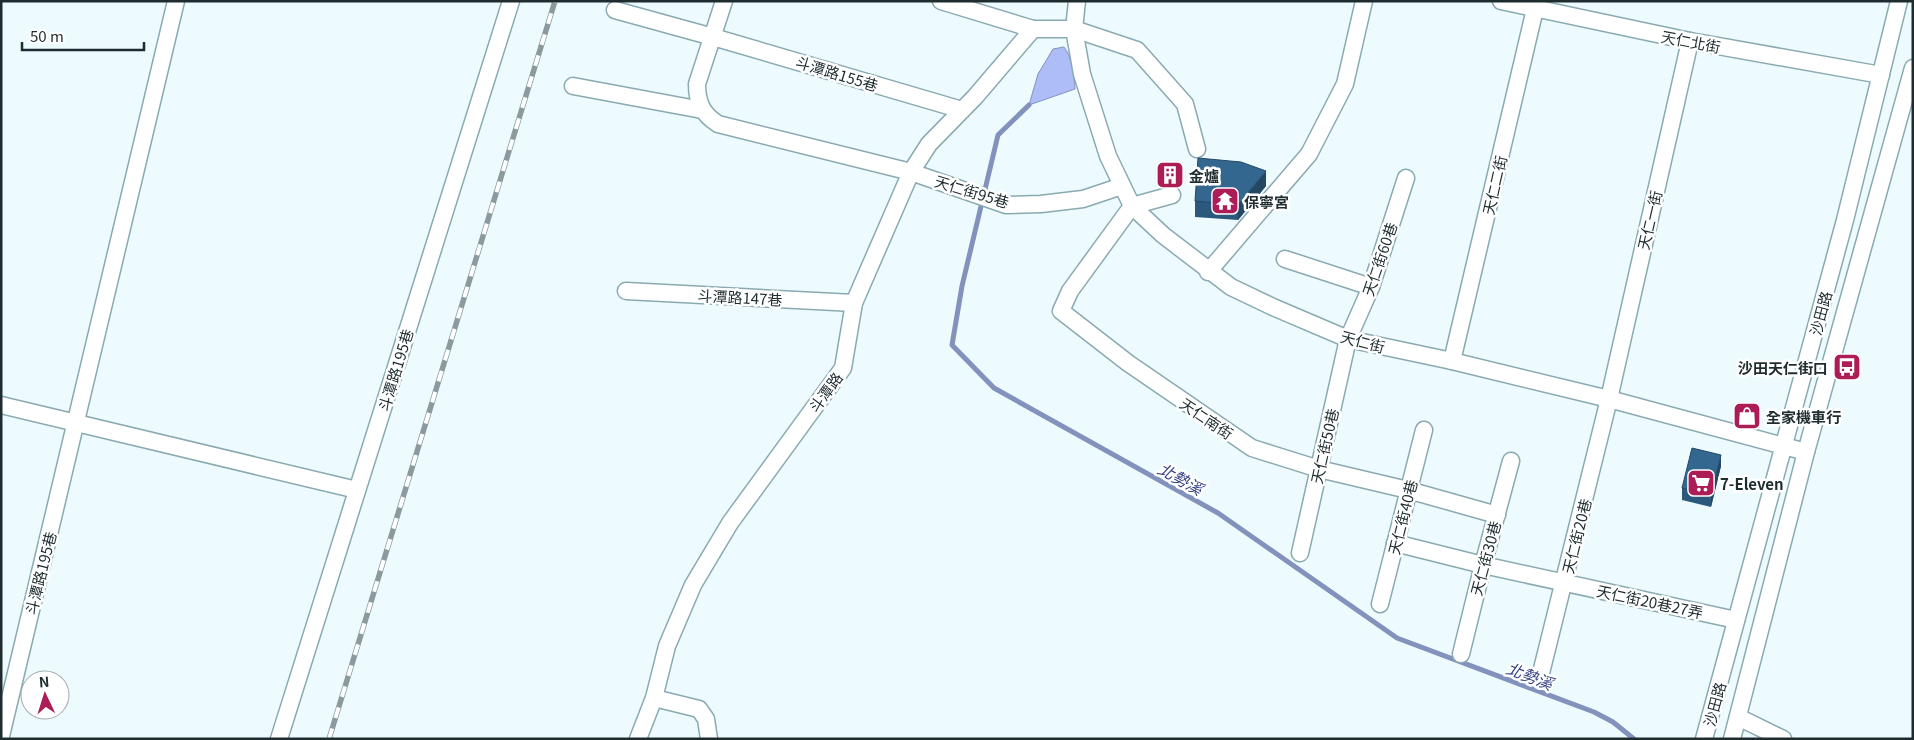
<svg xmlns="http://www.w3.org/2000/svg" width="1914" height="740" font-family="Georgia,'Noto Sans TC',serif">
<rect width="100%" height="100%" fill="#edfbfe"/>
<path fill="#aebdf8" stroke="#8392bc" d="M1064,47c8,10 10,28 11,42l-46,16 9,-31 15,-25z"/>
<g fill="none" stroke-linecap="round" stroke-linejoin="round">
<path stroke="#8392bc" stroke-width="5" d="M1029,105l-31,30 -36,151 -10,59 42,43 224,125 179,125 197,74 19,10 21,17"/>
<defs>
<g id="minor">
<path d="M724,1l-27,83c0,18 5,30 21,40l193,48 95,33 35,-1 42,-5 39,-13"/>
<path d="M941,1l92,28"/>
<path d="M1077,1l-3,28 8,45 26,82 24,50 31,29 68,52 42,20 75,32 104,22 157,38 197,53"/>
<path d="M1501,1l189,40 191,34"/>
<path d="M615,10l98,27 249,73"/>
<path d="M573,86l129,24"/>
<path d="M1172,195l-40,11 -62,85 -9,20 67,52 124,85 67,21 89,21 89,25"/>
<path d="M1285,259l86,28"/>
<path d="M1208,272l101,-118 36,-70 19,-83"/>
<path d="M626,291l228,12"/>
<path d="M1452,361l83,-352"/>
<path d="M1,405l356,85"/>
<path d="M1395,543l88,22 253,55"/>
<path d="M1300,553l48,-214 23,-52 35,-109"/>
<path d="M1380,604l44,-174"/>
<path d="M1461,654l22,-89 28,-104"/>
<path d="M1541,673l68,-274 81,-358"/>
<path d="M654,698l45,11 7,10 3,20"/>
<path d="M1738,717l45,22"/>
<path d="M1,736l175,-735"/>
<path d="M279,739l232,-738"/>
<path d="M638,739l16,-41 13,-52 26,-61 37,-62 113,-155 11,-65 57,-131 18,-28 46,-47 58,-68h41l63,21 48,54 12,45"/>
<path d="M1704,739l141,-519 54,-219"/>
<path d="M1732,739l74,-287 107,-384"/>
</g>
</defs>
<use href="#minor" stroke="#89aab1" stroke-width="19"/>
<use href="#minor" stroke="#fff" stroke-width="16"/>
<defs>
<path id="rail" d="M329,739l226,-738"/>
</defs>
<use href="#rail" stroke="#8c9a9d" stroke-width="5.5"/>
<use href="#rail" stroke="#fff" stroke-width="4" stroke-dasharray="11" stroke-linecap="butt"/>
</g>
<g fill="#2c597b">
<path d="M1164,169l12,9 -5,3 -4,-1 -3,-7z"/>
<path d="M1266,186l-28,34 -43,-3v-16z"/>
<path d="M1721,466l-10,41 -29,-7v-12z"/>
</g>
<g fill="#244864">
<path d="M1266,171v15l-28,34v-15z"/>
<path d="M1176,174v4l-5,3v-4z"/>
<path d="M1721,455v11l-10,41v-11z"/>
</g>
<g fill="#33678f" stroke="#244864">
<path d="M1198,158l43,4 25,9 -28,34 -43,-4z"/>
<path d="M1168,165l4,1 3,2 1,6 -5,3 -4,-1 -3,-7z"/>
<path d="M1692,448l29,7 -10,41 -29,-8z"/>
</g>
<defs>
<symbol id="building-square" viewBox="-11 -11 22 22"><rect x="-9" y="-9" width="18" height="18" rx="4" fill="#ac1d58" stroke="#fff"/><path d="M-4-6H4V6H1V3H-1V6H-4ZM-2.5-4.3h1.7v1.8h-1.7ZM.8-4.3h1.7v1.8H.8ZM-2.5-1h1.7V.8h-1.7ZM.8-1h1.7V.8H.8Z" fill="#fff"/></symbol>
<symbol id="temple-square" viewBox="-11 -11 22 22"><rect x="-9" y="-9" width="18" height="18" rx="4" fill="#ac1d58" stroke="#fff"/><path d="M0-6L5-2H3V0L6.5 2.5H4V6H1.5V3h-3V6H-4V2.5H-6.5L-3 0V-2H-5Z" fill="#fff"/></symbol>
<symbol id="bus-square" viewBox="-11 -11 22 22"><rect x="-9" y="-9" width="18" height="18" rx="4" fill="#ac1d58" stroke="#fff"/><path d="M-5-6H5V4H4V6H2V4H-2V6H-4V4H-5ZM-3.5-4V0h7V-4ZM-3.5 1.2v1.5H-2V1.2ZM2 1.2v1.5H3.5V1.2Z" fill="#fff"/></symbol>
<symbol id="shop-square" viewBox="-11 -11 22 22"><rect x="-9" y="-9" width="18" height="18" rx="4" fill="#ac1d58" stroke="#fff"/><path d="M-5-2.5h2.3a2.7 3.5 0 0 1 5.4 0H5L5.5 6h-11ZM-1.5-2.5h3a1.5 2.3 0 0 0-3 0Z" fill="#fff"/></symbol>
<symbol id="supermarket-square" viewBox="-11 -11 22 22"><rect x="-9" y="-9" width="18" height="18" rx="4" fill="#ac1d58" stroke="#fff"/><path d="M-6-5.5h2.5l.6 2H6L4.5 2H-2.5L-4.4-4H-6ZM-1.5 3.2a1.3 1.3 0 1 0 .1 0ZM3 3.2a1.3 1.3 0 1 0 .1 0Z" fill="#fff"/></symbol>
</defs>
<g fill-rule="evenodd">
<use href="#building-square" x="1154" y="159" width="32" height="32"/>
<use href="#temple-square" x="1209" y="185" width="32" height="32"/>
<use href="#bus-square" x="1831" y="351" width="32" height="32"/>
<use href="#shop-square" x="1731" y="400" width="32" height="32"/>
<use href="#supermarket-square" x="1685" y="467" width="32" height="32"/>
</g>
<g text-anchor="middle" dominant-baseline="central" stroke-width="5" stroke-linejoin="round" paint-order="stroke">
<g font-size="15" fill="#1e2c2f" stroke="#fff">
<text transform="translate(1691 41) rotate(11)">天仁北街</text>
<text transform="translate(837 73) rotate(17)">斗潭路155巷</text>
<text transform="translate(1494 185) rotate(-77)">天仁二街</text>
<text transform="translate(972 191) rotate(17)">天仁街95巷</text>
<text transform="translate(1649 220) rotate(-77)">天仁一街</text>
<text transform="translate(1379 259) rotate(-71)">天仁街60巷</text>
<text transform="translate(740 297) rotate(3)">斗潭路147巷</text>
<text transform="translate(1820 313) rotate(-75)">沙田路</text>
<text transform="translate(1363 341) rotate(15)">天仁街</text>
<text transform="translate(395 370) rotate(-73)">斗潭路195巷</text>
<text transform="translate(825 392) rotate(-54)">斗潭路</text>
<text transform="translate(1207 418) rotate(34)">天仁南街</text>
<text transform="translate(1324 446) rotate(-77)">天仁街50巷</text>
<text transform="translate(1402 517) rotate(-76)">天仁街40巷</text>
<text transform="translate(1576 536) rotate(-76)">天仁街20巷</text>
<text transform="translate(1485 558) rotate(-75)">天仁街30巷</text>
<text transform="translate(40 573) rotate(-76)">斗潭路195巷</text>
<text transform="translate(1650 601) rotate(12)">天仁街20巷27弄</text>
<text transform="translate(1714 704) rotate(-75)">沙田路</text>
</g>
<g font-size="15" font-weight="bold" fill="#1e2c2f" stroke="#fff" text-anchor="start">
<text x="1189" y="175">金爐</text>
<text x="1244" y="201">保寧宮</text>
<text x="1828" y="367" text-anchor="end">沙田天仁街口</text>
<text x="1766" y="416">全家機車行</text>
<text x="1720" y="483">7-Eleven</text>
</g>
<g font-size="16" font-style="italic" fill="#354085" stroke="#fff">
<text transform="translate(1181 478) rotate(29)">北勢溪</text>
<text transform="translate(1530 675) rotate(21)">北勢溪</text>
</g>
</g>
<rect width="1914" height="740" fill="none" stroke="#1e2c2f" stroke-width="5"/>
<g transform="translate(45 695) rotate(356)"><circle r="24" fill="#ffffff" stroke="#a5abac"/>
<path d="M0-4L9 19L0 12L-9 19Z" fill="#ac1d58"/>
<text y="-8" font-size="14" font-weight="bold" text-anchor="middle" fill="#1e2c2f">N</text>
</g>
<path d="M22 42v8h122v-8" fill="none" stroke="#1e2c2f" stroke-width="2.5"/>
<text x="30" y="42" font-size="15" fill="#1e2c2f" stroke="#ffffff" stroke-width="4" paint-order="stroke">50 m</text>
</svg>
